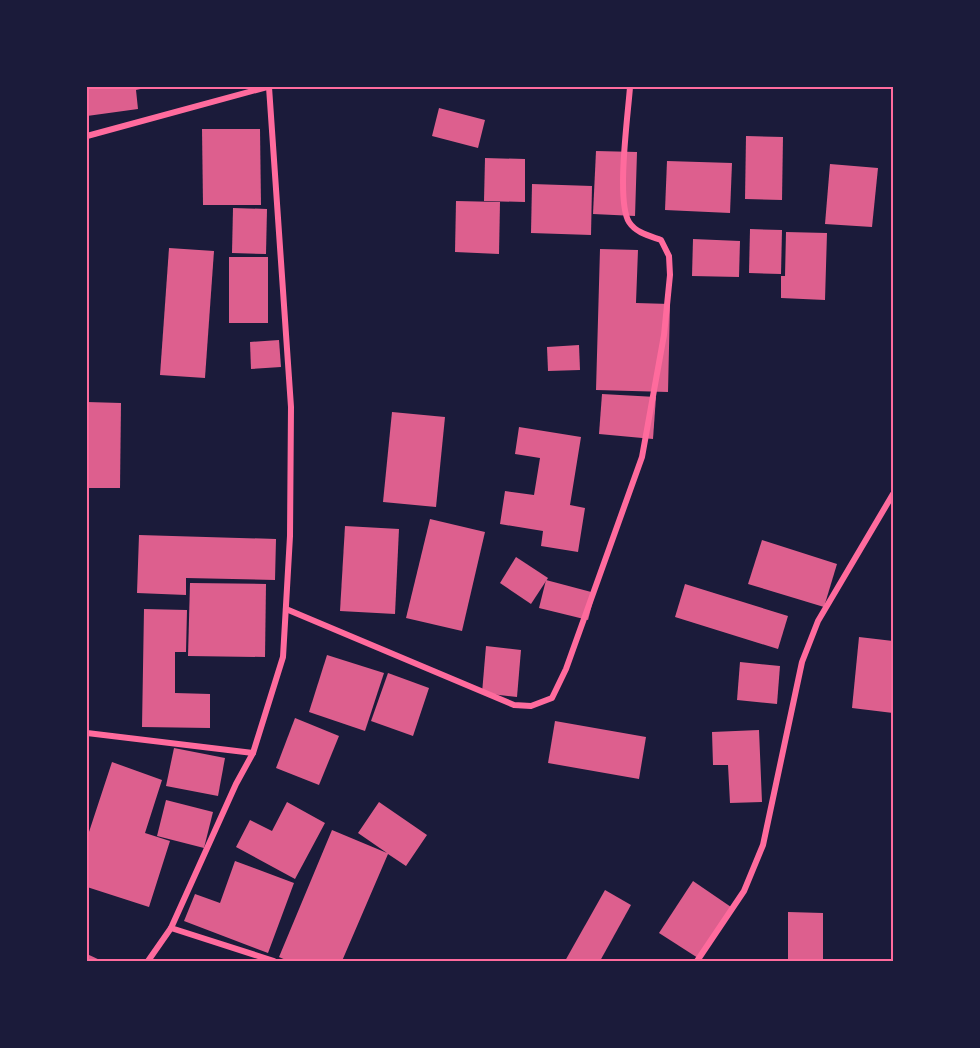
<svg xmlns="http://www.w3.org/2000/svg" width="980" height="1048" font-family="Commissioner,sans-serif">
<rect width="100%" height="100%" fill="#1b1b3a"/>
<g fill="#dd5f8e">
<path d="M87,87h58v1l-9,2 2,19 -51,7z"/>
<path d="M439,108l46,12 -7,28 -46,-12z"/>
<path d="M202,129h58l1,76h-58z"/>
<path d="M746,136l37,1 -1,63 -37,-1z"/>
<path d="M596,151l41,1 -2,64 -42,-2z"/>
<path d="M485,158l40,1v43l-41,-1z"/>
<path d="M667,161l65,2 -2,50 -65,-3z"/>
<path d="M830,164l48,4 -6,59 -47,-3z"/>
<path d="M532,184l60,2 -1,49 -60,-2z"/>
<path d="M456,201l44,1 -1,52 -44,-2z"/>
<path d="M233,208l34,1 -1,45 -34,-1z"/>
<path d="M750,229l32,1 -1,44 -32,-1z"/>
<path d="M786,232l41,1 -2,67 -44,-2v-22h4z"/>
<path d="M693,239l47,2 -1,36 -47,-1z"/>
<path d="M169,248l45,3 -9,127 -45,-3z"/>
<path d="M600,249l38,1 -2,53 34,1 -2,88 -72,-2z"/>
<rect x="229" y="257" width="39" height="66"/>
<path d="M279,340l2,27 -30,2 -1,-27z"/>
<path d="M579,345l1,25 -32,1 -1,-24z"/>
<path d="M602,394l54,3 -3,42 -54,-5z"/>
<path d="M87,402l34,1 -1,85h-33z"/>
<path d="M392,412l53,5 -9,90 -53,-5z"/>
<path d="M519,427l62,10 -11,68 15,3 -7,44 -37,-6 2,-15 -43,-7 5,-33 29,4 6,-37 -25,-4z"/>
<path d="M430,519l55,13 -23,99 -56,-13z"/>
<path d="M345,526l54,3 -4,85 -55,-3z"/>
<path d="M139,535l137,4 -1,41 -89,-2v17l-49,-2z"/>
<path d="M762,540l75,24 -13,43 -76,-23z"/>
<path d="M516,557l32,21 -17,26 -31,-21z"/>
<path d="M546,580l49,13 -7,27 -49,-12z"/>
<path d="M190,583l76,1 -1,73 -77,-1z"/>
<path d="M685,584l103,32 -10,33 -103,-32z"/>
<path d="M144,609l43,1 -1,42h-11v41l35,1v34l-68,-1z"/>
<path d="M859,637l34,4v72l-41,-5z"/>
<path d="M486,646l35,4 -4,47 -35,-4z"/>
<path d="M327,655l57,18 -19,58 -56,-19z"/>
<path d="M740,662l40,4 -3,38 -40,-4z"/>
<path d="M388,673l41,15 -16,48 -42,-15z"/>
<path d="M295,718l44,18 -20,49 -43,-17z"/>
<path d="M555,721l91,16 -7,42 -91,-16z"/>
<path d="M759,730l3,72 -32,1 -2,-38h-15l-1,-33z"/>
<path d="M174,748l51,10 -7,38 -52,-10z"/>
<path d="M112,762l50,18 -17,53 25,8 -21,66 -62,-20v-49z"/>
<path d="M166,800l47,12 -9,36 -47,-12z"/>
<path d="M287,802l38,21 -30,56 -59,-32 14,-27 22,11z"/>
<path d="M379,802l48,33 -21,31 -18,-12 -46,107h-54l-9,-4 53,-127 55,23 -29,-20z"/>
<path d="M235,861l59,22 -26,70 -84,-32 11,-27 25,9z"/>
<path d="M693,881l38,26 -33,51 -39,-25z"/>
<path d="M605,890l26,15 -31,56h-35z"/>
<path d="M788,912l35,1v47l-35,-1z"/>
<path d="M87,954l15,7h-15z"/>
</g>
<g fill="none" stroke-linecap="round" stroke-linejoin="round">
<g stroke="#ff6b9d" stroke-width="6">
<path d="M87,136l180,-49"/>
<path d="M286,609l228,96 17,1 21,-8 14,-29 76,-212 22,-122 6,-60 -1,-19 -8,-16c-11,-4 -25,-7 -32,-18 -13,-21 -1,-107 1,-135"/>
<path d="M87,733l166,20"/>
<path d="M171,928l103,33"/>
<path d="M148,961l23,-33 65,-144 17,-31 30,-96 7,-121 1,-129 -22,-320"/>
<path d="M697,961l47,-70 19,-46 39,-183 16,-41 75,-127"/>
</g>
</g>
<rect width="980" height="1048" fill="none" stroke="#1b1b3a" stroke-width="177"/>
<rect x="88" y="88" width="804" height="872" fill="none" stroke="#ff6b9d" stroke-width="2"/>
</svg>
